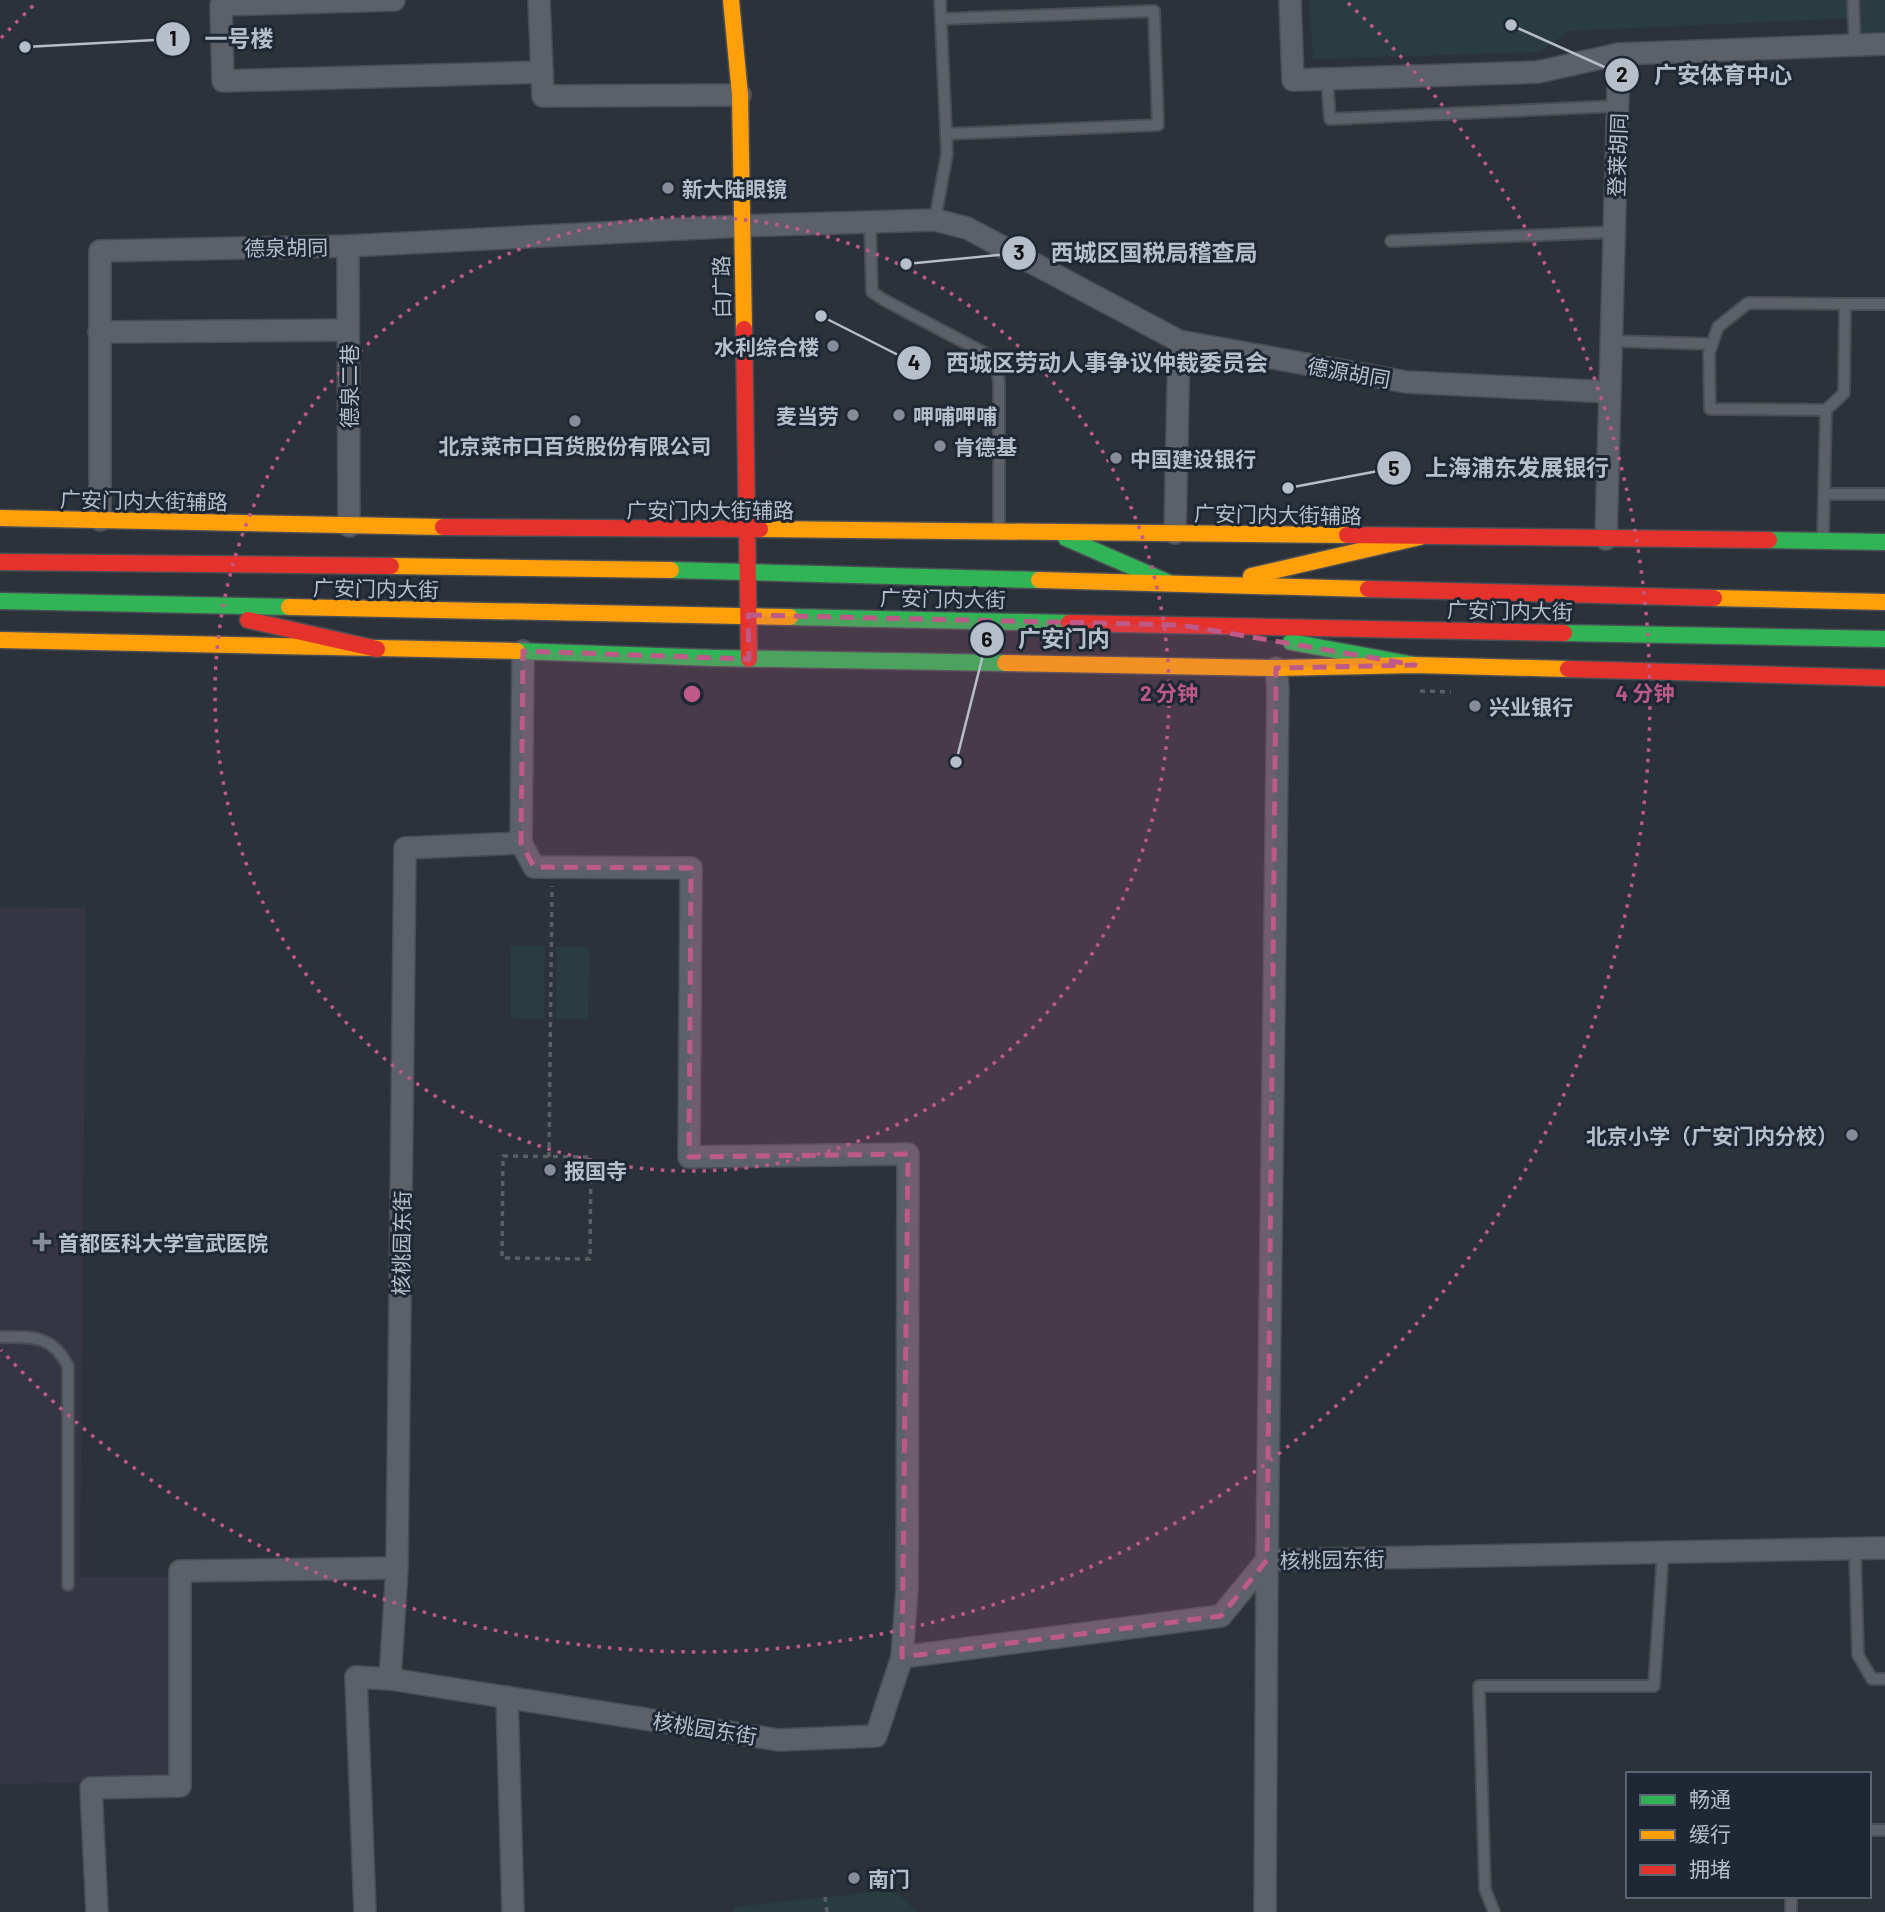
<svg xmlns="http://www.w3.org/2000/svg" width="1885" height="1912" font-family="Barlow,'Noto Sans SC',sans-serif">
<rect width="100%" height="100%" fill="#2c323a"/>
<path fill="#353543" d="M0,907l86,1 -6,669h94l2,204 -176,3z"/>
<g fill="#293d40">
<path d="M1309,0h576v32l-30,1 -2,-15 -284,13 -29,21 -227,7z"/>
<path d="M511,946h34l-1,73 -33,-1z"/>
<path d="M557,947h32l-1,72h-32z"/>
<path d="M894,1890l23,22h-184l1,-5z"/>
</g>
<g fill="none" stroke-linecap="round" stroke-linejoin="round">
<defs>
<g id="lane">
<path d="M1853,0l2,45"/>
<path d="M941,19l213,-8 4,114 -212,9"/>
<path d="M1327,79l3,40 288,-13"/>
<path d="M935,220l12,-67 -7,-153"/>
<path d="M870,222l2,70 12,8 110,58 5,23v147"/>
<path d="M1391,241l223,-9"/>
<path d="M1611,341l101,3"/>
<path d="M1826,410l-116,-1 -1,-56 9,-26 30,-24 97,1"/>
<path d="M1824,494h61"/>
<path d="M1823,539l3,-129 18,-17 1,-89h40"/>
<path d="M0,1337c31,0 52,-3 68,29v219"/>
<path d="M1855,1549l3,106 14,24h13"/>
<path d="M1869,1830h16"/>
<path d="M1791,1896v16"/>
<path d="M1494,1912l-9,-23 -6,-203h175l9,-134"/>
</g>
<g id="street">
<path d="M394,0l-173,5 2,76 319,-9"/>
<path d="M539,0l4,96 197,-1"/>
<path d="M1290,0l3,80 245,-8 81,-18 266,-10"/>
<path d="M348,246l1,280"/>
<path d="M99,332l248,-2"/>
<path d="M100,520v-269l248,-5 393,-20 129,-4 65,-2 32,8 212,113 227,41 204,10"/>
<path d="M1175,533l4,-192"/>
<path d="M1606,539l13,-485"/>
<path d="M523,651l-2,192 13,24 157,1 -2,289 219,-3 -1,433 -5,70"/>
<path d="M521,843l-116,5 -8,720 -7,111 389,61 97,-4 26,-79 319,-41 46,-56 618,-12"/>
<path d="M507,1697l6,215"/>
<path d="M97,1912l-6,-124 89,-2v-215l217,-3"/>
<path d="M365,1912l-9,-235 34,2"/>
<path d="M1265,1912l2,-352 11,-872 -2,-20"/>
</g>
<g id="fast">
<path d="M1066,538l101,44"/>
<path d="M1769,540l116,2"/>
<path d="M671,570l368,10"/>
<path d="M0,601l289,6"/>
<path d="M790,617l279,6"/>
<path d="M1564,633l321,6"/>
<path d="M1291,642l124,23"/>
<path d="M517,651l198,7 290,5"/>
</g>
<g id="slow">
<path d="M731,0l9,95 4,234"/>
<path d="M0,518l443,9"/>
<path d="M760,529l587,6"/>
<path d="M391,566l280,4"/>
<path d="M1251,576l169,-39"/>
<path d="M1039,580l329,9"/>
<path d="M1714,598l171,4"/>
<path d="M289,607l501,10"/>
<path d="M0,640l517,11"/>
<path d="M1005,663l271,5 139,-3 153,4"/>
</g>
<g id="jam">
<path d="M744,329l5,330"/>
<path d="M443,527l317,2"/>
<path d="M1347,535l422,5"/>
<path d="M0,562l391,4"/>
<path d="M1368,589l346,9"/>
<path d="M248,620l129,29"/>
<path d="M1069,623l495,10"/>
<path d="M1568,669l317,9"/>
</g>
</defs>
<use href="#lane" stroke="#4a4e54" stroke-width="14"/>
<use href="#street" stroke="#4a4e54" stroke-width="24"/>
<use href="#fast" stroke="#4a4e54" stroke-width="19"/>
<use href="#slow" stroke="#4a4e54" stroke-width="19"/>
<use href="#jam" stroke="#4a4e54" stroke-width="19"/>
<g stroke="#595f65" stroke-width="3.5" stroke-dasharray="5 5" stroke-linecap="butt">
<path d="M1420,691l31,1"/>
<path d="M503,1156l88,1 -1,102 -88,-1z"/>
<path d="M549,1157l3,-271"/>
<path d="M825,1897l2,15"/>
</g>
<use href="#lane" stroke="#5c6068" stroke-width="10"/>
<use href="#street" stroke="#5c6068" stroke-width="21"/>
<use href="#fast" stroke="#30b455" stroke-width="16"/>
<use href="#slow" stroke="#ff9f0a" stroke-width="16"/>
<use href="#jam" stroke="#e5322d" stroke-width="16"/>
</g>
<path fill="#bd5a87" fill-opacity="0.2" stroke="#bd5a87" stroke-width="5" stroke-dasharray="14 9" stroke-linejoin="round" d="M748,615l433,10 234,40 -139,3 -9,892 -46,56 -319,41 6,-503 -219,3 2,-289 -157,-1 -13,-24 2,-192 226,8z"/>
<g fill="none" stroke="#bd5a87" stroke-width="3.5" stroke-dasharray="3.5 7">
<circle cx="692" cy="694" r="477"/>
<path d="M1 38A953 953 0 0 1 36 3M1348 3A953 953 0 1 1 1 1350"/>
</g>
<g fill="#868d98" stroke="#1e2835" stroke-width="2.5">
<circle cx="668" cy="188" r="7"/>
<circle cx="833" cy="346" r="7"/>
<circle cx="853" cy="415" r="7"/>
<circle cx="899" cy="415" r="7"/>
<circle cx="575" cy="421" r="7"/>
<circle cx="940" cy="446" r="7"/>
<circle cx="1116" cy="458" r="7"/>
<circle cx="1475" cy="706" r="7"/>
<circle cx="1852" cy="1135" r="7"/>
<circle cx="550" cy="1170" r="7"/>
<path d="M38.5 1231.5h7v7h7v7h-7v7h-7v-7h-7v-7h7z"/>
<circle cx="854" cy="1878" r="7"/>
</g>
<g text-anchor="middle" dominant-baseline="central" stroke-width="6" stroke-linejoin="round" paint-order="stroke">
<g font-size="21" fill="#b6beca" stroke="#1e2835">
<text transform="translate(1617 155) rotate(-88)">登莱胡同</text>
<text transform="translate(286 247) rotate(-1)">德泉胡同</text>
<text transform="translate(721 287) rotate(-91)">白广路</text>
<text transform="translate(1349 372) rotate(10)">德源胡同</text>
<text transform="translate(348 386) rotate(-90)">德泉二巷</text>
<text transform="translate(144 500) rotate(1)">广安门内大街辅路</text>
<text x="710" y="509">广安门内大街辅路</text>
<text transform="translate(1278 514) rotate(1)">广安门内大街辅路</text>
<text transform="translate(376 588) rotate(1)">广安门内大街</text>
<text transform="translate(943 598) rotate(1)">广安门内大街</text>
<text transform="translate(1510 610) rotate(1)">广安门内大街</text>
<text transform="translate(401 1243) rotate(-89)">核桃园东街</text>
<text transform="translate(1332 1559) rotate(-1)">核桃园东街</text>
<text transform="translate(705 1728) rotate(9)">核桃园东街</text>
</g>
<g font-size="21" font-weight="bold" fill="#b6beca" stroke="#1e2835" text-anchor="start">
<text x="682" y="188">新大陆眼镜</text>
<text x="819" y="346" text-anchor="end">水利综合楼</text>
<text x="839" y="415" text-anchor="end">麦当劳</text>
<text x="913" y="415">呷哺呷哺</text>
<text x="575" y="445" text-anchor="middle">北京菜市口百货股份有限公司</text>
<text x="954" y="446">肯德基</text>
<text x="1130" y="458">中国建设银行</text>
<text x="1489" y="706">兴业银行</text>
<text x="1838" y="1135" text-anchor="end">北京小学（广安门内分校）</text>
<text x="564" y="1170">报国寺</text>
<text x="58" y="1242">首都医科大学宣武医院</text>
<text x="868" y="1878">南门</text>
</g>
</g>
<circle cx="692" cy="694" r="10" fill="#bd5a87" stroke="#1e2835" stroke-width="3.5"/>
<g font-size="21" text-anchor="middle" font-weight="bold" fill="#bd5a87" stroke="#1e2835" stroke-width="6" stroke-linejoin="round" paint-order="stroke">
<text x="1169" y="701">2 分钟</text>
<text x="1645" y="701">4 分钟</text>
</g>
<path fill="none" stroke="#b6beca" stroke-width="2.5" d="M25 47L173 39M1511 25L1622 75M906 264L1019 253M821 316L914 363M1288 488L1394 468M956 762L987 639"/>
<g fill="#b6beca" stroke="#1e2835" stroke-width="2.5">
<circle cx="25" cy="47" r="7"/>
<circle cx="1511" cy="25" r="7"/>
<circle cx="906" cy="264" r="7"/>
<circle cx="821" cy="316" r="7"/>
<circle cx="1288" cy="488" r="7"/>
<circle cx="956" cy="762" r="7"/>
<circle cx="173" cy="39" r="18"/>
<circle cx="1622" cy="75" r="18"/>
<circle cx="1019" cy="253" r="18"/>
<circle cx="914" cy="363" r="18"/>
<circle cx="1394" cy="468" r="18"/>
<circle cx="987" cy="639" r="18"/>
</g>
<g font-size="21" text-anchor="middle" font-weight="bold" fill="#111">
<text x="173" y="46">1</text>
<text x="1622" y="82">2</text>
<text x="1019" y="260">3</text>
<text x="914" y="370">4</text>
<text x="1394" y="476">5</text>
<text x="987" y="647">6</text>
</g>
<g font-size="23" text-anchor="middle" font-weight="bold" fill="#b6beca" stroke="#1e2835" stroke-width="6" stroke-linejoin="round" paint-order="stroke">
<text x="239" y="47">一号楼</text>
<text x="1723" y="83">广安体育中心</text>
<text x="1154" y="261">西城区国税局稽查局</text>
<text x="1107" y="371">西城区劳动人事争议仲裁委员会</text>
<text x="1517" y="476">上海浦东发展银行</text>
<text x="1064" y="647">广安门内</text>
</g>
<rect x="1626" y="1772" width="245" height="126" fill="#1e2835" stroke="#5b6471" stroke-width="2"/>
<rect x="1640" y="1795" width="35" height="10" fill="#30b455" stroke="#5b6471" stroke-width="2"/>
<text x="1689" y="1807" font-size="21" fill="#b6beca">畅通</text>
<rect x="1640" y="1830" width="35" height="10" fill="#ff9f0a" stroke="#5b6471" stroke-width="2"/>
<text x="1689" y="1842" font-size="21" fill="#b6beca">缓行</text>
<rect x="1640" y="1865" width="35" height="10" fill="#e5322d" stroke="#5b6471" stroke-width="2"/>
<text x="1689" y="1877" font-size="21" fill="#b6beca">拥堵</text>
</svg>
